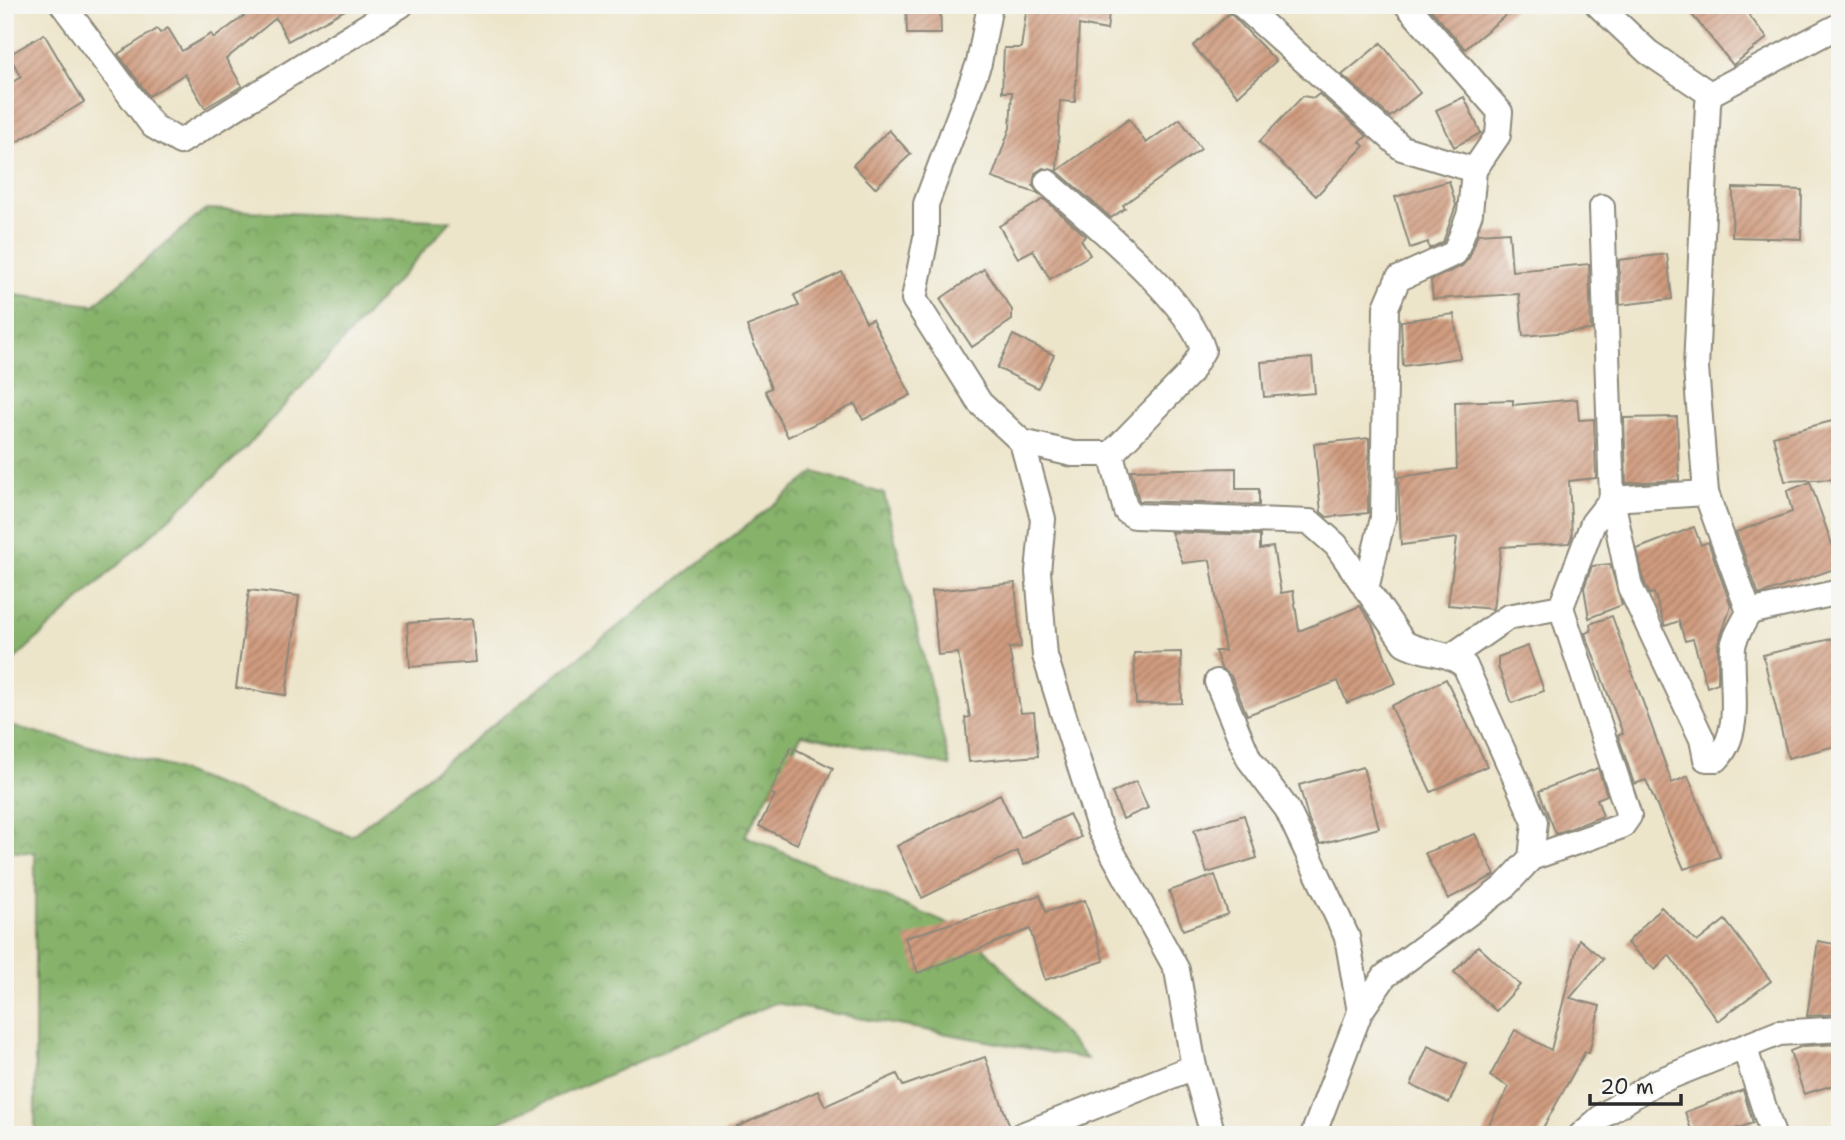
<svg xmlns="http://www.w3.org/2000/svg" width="1845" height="1140" font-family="'Shantell Sans',sans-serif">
<defs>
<pattern id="forest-crowns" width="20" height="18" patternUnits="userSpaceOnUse" patternTransform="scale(1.75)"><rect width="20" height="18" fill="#86b26b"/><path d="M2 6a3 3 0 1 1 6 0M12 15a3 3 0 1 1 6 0" fill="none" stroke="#6e9158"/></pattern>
<pattern id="building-hatch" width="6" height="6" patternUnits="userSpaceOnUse" patternTransform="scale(1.75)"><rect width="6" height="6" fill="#d09b7f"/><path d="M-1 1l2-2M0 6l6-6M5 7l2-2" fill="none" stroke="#a97f68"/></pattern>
</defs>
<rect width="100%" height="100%" fill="#f6f6f2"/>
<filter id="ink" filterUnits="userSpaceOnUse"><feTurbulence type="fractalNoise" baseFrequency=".0143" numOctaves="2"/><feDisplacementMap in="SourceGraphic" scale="14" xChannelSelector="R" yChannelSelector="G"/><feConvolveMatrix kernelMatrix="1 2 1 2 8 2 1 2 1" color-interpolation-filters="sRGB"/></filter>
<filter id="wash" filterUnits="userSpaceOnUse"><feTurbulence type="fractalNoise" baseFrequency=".00686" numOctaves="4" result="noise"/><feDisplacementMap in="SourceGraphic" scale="28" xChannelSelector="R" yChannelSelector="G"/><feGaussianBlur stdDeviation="1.57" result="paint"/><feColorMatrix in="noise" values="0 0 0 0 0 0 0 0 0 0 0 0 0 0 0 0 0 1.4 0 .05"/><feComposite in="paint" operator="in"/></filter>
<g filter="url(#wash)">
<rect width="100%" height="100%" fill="#ede5ca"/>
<g fill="url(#forest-crowns)" stroke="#586e4b" stroke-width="2">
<path d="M206,209l245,12 -206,228 -240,219v-374l89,11z"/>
<path d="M815,472l69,22 66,272 -148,-32 -57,102 226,98 116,125 -312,-56 -307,132h-433v-282l-30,-2v-127l165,43 181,69z"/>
</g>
<g id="blocks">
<g fill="url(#building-hatch)">
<path d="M259,5h95l-66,36 -12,-23 -50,41 16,27 -37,22 -20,-34 -36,22 -31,-42 39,-25 3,4 8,-5 14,23 29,-17 3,4z"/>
<path d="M906,5h34l1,29h-34z"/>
<path d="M1027,5h83l-3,25 -28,-5 -4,77 -15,-1 -3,70 -14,-3 -8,5 -2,13 6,8 -47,-16 18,-50 2,-36h-10l2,-44h17z"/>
<path d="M1427,5h91l-53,44z"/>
<path d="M1684,5h57l26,33 -34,27z"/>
<path d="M1230,13l46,48 -38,35 -45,-50z"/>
<path d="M44,34l40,68 -79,47v-63l16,-9 -12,-22z"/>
<path d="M1381,43l39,50 -30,24 -48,-42z"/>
<path d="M1319,94l48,42 -7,6 4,4 -48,50 -57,-54 44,-46 11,2z"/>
<path d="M1464,97l17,36 -27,14 -18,-37z"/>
<path d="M1129,119l17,24 34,-24 21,30 -78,56 2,3 -14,10 -54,-47z"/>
<path d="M889,130l22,24 -36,34 -22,-23z"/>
<path d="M1449,181l7,24 -13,37 -14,7 -1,-7 -18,6 -15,-51z"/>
<path d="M1733,188l69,2 -1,49 -69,-2z"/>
<path d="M1044,199l42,37 -5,4 9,15 -40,24 -17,-29 -15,8 -19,-32z"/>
<path d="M1509,232l3,39 77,-7 2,66 -68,6 -4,-42 -86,5 -2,-19 31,-14 7,-8 9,-24z"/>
<path d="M1667,254l5,45 -52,6 -1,-45z"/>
<path d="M984,269l28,41v10l-40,27 -32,-48z"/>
<path d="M842,272l24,50 6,-3 39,76 -48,25 -8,-16 -67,33 -23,-46 6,-3 -24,-62 52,-20 -5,-11z"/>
<path d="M1454,314l6,44 -57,8 -2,-45z"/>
<path d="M1013,335l41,20 -16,33 -41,-20z"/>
<path d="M1312,358l3,35 -51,4 -3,-35z"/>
<path d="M1577,399l2,21 15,-1 2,59 -27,3 3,55 -3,7 -68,4 -8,62 -45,-4 9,-67 -56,7 -3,-68 59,-8 -2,-67 58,-2v5z"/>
<path d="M1677,417l2,63 -53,3 -2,-65z"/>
<path d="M1840,419v60l-55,2 -12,-45z"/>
<path d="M1369,438l-1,75 -41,4 -6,-5 -7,-68z"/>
<path d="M1236,468v21h23v16l-120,-4 -8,-31z"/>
<path d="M1810,482l30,85 -81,28 -23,-63 56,-20 -5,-21z"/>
<path d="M1694,527l7,18 7,-3 23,64 -13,38v39l-11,4 -14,-48 -8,2 -6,-20 -14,5 -11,-33 -4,1 -6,-12 -7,-33z"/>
<path d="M1171,532l89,3v14l13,-2 8,46 12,-2 6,40 61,-25 12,18 24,59 -49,20 -9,-22 -91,34 -16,-39 -10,-8 -6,-17h10l-15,-91 -27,3z"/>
<path d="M1610,564l12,41 -33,13 -5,-30 8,-22z"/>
<path d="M1015,583l6,64 -12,1 12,65 13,-1 4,44 -69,6 -4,-44 5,-1 -12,-64 -20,2 -6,-64z"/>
<path d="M249,590l50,6 -13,99 -50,-7z"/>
<path d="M1612,616l60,167 16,-7 32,81 -36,12 -38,-89 -12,4 -16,-49 5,-1 -38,-101 6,-2 -1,-7z"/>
<path d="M472,619l4,43 -66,5 -3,-44z"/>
<path d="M1835,638l5,18v89l-52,13 -25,-103z"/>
<path d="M1528,646l16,45 -32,12 -14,-36v-10z"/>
<path d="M1181,652l1,51 -46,1 -2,-51z"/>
<path d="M1446,679l41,87 -56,26 -40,-86z"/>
<path d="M791,747l42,21 -36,76 -38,-18 16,-31 -5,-2z"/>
<path d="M1363,767l16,61 -59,16 -11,-23 -10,-36z"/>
<path d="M1598,768l9,27 -10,4 6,17 -47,18 -17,-43z"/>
<path d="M1136,781l12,27 -25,11 -11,-26z"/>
<path d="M1000,794l21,44 48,-24 12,23 -57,28 -7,-14 -95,47 -25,-52z"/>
<path d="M1244,815l13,43 -50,15 -13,-43z"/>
<path d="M1475,834l20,41 -47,24 -23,-46z"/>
<path d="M1215,875l13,39 -45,16 -14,-39z"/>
<path d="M1040,895l6,17 39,-12 19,61 -59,19 -15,-51 -112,44 -13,-35z"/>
<path d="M1661,907l36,35 28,-22 46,61 -53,40 -49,-66 -14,15 -28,-27z"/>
<path d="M1579,939l24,20 -33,39 30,8 -11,47 -4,-1 -46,83h-56l26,-48 -19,-11 25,-46 36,20z"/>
<path d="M1818,941l22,4v69l-33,2z"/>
<path d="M1478,946l42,39 -24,26 -42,-39z"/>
<path d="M1840,1044v39l-36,11 -14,-43 13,-5z"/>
<path d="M1428,1046l39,18 -18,39 -38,-18z"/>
<path d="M985,1057l25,70 -3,8h-288l99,-44 7,15 72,-32 6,12z"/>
<path d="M1743,1090l10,33 -18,6 3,6h-45l-8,-23z"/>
</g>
</g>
</g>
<g filter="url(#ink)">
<use href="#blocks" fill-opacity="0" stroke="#8c887a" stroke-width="2"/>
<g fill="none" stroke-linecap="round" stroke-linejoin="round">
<defs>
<g id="street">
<path d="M63,5l90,121 27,16 221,-137"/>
<path d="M990,5l-11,58 -53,141v33l-12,62 66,104 42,39 21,77 -5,53 7,84 55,174 77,140 17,97 19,68"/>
<path d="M1242,5l160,143 72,22"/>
<path d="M1598,5l50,47 62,42"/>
<path d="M1047,182c41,36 142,118 156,168l-14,24 -78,80"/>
<path d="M1602,207l10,292 94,-6"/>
<path d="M1022,442l51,12h38l15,57 8,5 176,6 26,23 68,98c21,12 43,7 61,23l70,156 -4,36 -27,29 -119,89 -25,36 -47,123"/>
<path d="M1366,589l17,-71 3,-211 12,-28 57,-26 15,-40 4,-43 24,-35 2,-23 -93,-107"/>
<path d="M1749,612l91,-20"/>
<path d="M1453,655l55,-38 53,-10 32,-84 19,-24 18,88 72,152 4,20h11c27,-29 13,-75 16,-112 1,-11 11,-24 16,-35l-43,-119 -10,-125 12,-264 2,-10 130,-69"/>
<path d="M1217,682l32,77 38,50 60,128 13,75"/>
<path d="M1531,858l91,-32 7,-10 -68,-209"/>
<path d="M1745,1049l28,86"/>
<path d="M1022,1135l172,-68"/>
<path d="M1581,1135l24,-21 49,-31 125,-50 61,-4"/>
</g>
</defs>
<use href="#street" stroke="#8c887a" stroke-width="28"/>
<use href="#street" stroke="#fff" stroke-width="24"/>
</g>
</g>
<rect width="1845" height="1140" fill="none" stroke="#f6f6f2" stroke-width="28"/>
<path d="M1590 1094v10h91v-10" fill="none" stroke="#2b2b2b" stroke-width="3.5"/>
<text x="1600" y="1094" font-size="21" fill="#2b2b2b" stroke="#f6f6f2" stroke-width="5" paint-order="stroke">20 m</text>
</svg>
